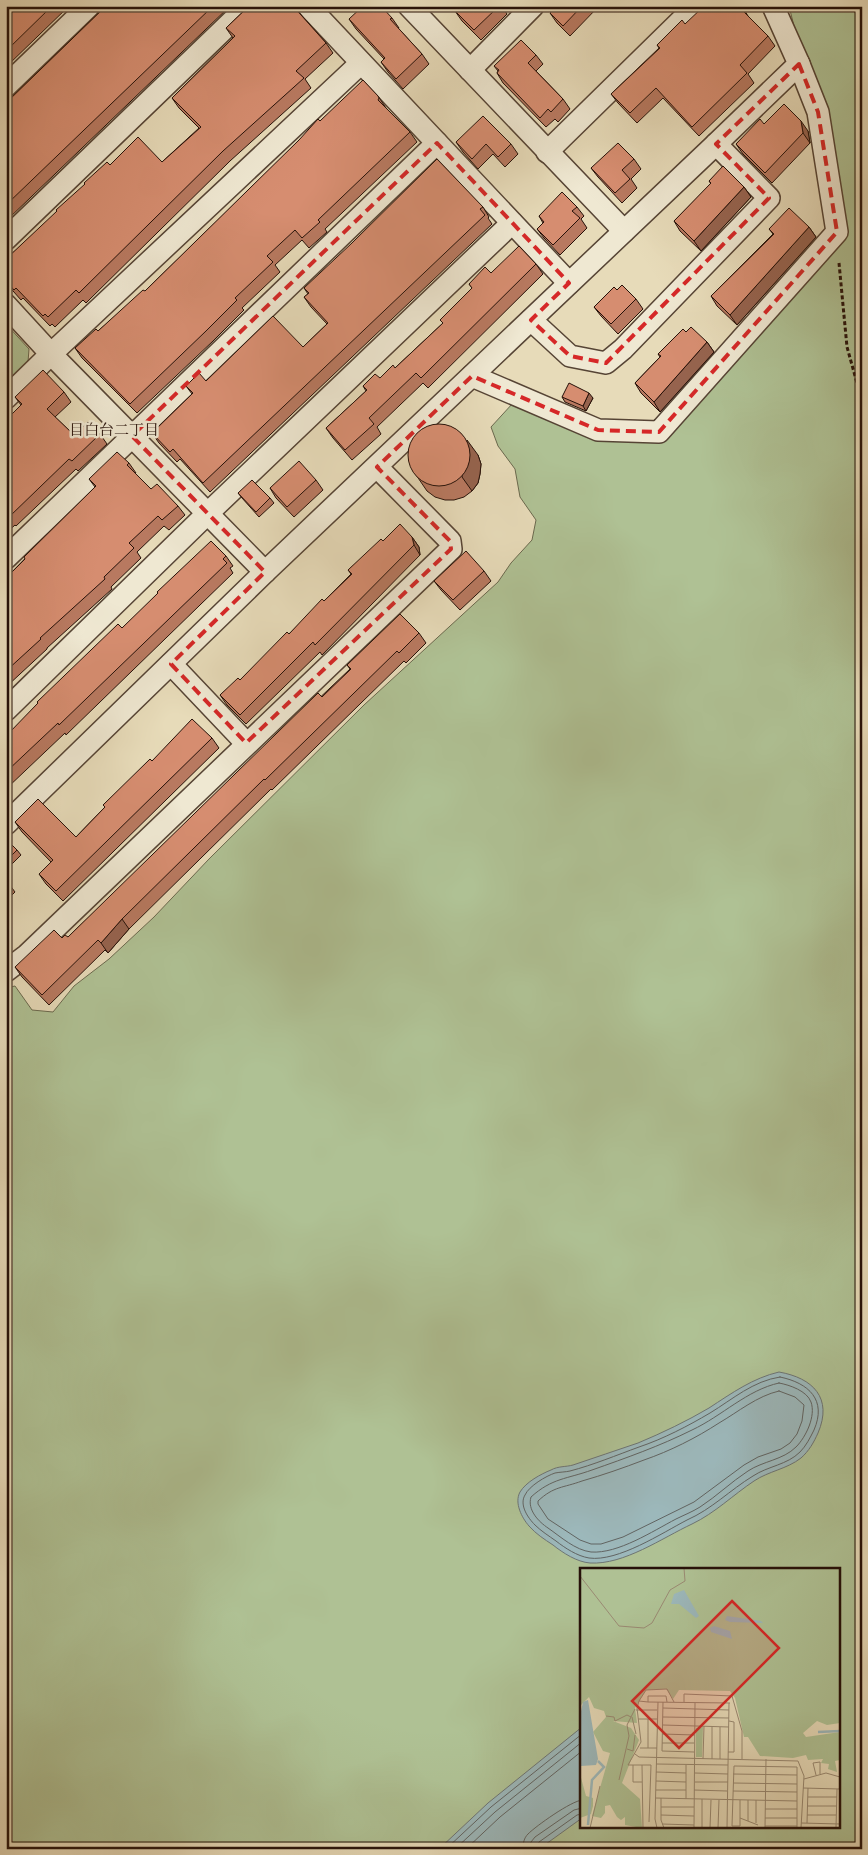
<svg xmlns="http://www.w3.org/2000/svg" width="868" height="1855" font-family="'IM FELL French Canon','Noto Serif JP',serif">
<rect width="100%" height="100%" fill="#e7dbb9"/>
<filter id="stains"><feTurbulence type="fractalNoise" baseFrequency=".004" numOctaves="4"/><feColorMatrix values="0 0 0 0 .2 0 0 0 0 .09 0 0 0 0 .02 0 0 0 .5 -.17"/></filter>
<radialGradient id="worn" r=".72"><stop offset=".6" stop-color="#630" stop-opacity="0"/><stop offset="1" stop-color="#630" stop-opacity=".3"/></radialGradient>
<g fill="#afc194" stroke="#6a694e" fill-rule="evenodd">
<path d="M789,6h73v1843h-856v-861l9,-2 17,24 21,2 21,-26 35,-27 45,-42 55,-58 155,-154 134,-123 13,-19 21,-23 4,-20 -16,-23 -5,-28 -17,-23 -7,-19 22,-24 67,26 84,-2 182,-191zM582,1569h257v257h-257z"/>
<path d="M6,324l23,25 -1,13 -22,20z"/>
</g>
<g fill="#9cb8bb" stroke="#6d7574">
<path d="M779,1372c34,6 54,26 39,61 -4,9 -9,18 -17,25 -14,11 -32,13 -47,23 -21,14 -39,32 -62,43 -30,14 -68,41 -102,39 -13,-1 -27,-10 -37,-18 -9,-6 -17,-11 -24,-19 -7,-8 -15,-23 -9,-34 6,-10 21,-18 31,-22 7,-4 15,-3 22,-5 22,-7 43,-15 65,-22 24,-10 49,-22 71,-35 23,-15 44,-30 70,-36z"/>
<path d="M582,1727v91l-43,31h-100l49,-46z"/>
</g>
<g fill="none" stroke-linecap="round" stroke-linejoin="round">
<g stroke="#616462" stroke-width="1">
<path d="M780,1377c29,6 47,23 34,53 -4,8 -8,16 -14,22 -13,13 -32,14 -47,24 -23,14 -41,33 -66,44 -25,13 -69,42 -98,38 -12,-2 -24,-10 -33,-17 -7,-5 -15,-10 -21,-16 -7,-7 -16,-20 -10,-30 4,-9 21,-19 30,-22 5,-1 11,-1 15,-2 23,-6 47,-16 69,-24 24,-8 49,-21 71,-34 23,-14 43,-32 70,-36z"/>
<path d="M779,1383c11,2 28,8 32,19 5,14 -5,35 -15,45 -13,13 -33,14 -48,24 -17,11 -31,25 -48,36 -8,5 -16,8 -24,12 -23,12 -58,35 -85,33 -16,-2 -30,-15 -43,-24 -9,-6 -21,-18 -17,-31 21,-19 36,-18 61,-27 34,-12 68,-24 100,-40 30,-14 55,-40 87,-47z"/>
<path d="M779,1391l16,6 9,8 -2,16 -5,13 -7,9 -9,6 -23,8 -14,8 -50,37 -71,35 -22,7h-10l-11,-4 -32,-21 -10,-15v-3c16,-15 25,-13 44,-20 21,-6 41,-13 62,-21 26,-9 52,-22 75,-37 19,-11 38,-27 60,-32z"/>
<path d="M446,1849l45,-42 91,-73"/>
<path d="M455,1849l40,-37 87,-70"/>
<path d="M466,1849l34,-32 82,-66"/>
<path d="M523,1849c0,-6 1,-11 5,-15 8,-8 43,-33 54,-34"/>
<path d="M530,1849l1,-7 4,-5 39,-27 8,-2"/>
<path d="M537,1849l2,-7 38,-27 5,-1"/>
</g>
<defs>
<g id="street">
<path d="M308,6l261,277"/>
<path d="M409,6l215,225"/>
<path d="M470,70l63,-64"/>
<path d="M6,86l83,-80"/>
<path d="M547,152l149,-146"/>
<path d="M6,239l242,-233"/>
<path d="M6,305l45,49 214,218"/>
<path d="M531,320l39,36 36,7 17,-14 146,-151 -53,-54 83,-80 -26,-58"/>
<path d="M472,376l126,54 61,2 178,-200 -19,-120 -19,-48"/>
<path d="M6,398l45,-44 310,-291"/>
<path d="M6,558l431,-415"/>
<path d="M171,664l75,79"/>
<path d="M6,710l201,-196 305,-291"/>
<path d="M6,824l259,-252 451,-428"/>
<path d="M6,971l21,-16 424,-406 -1,-8 -73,-74"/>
</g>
</defs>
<use href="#street" stroke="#564435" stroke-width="24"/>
<path stroke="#261109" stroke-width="3" stroke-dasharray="4 2.5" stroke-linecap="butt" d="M839,263l8,84 15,54"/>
<use href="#street" stroke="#efe8d2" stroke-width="21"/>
</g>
<g fill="#b87960" stroke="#261109">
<path d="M6,6h63l-63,61z"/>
<path d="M106,6h124l-224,215v-118z"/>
<path d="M249,6h47v3l30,34 7,10 -28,26 6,9 -81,73 -144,142 -3,-3 -28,27 -3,-3 -2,2 -27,-28 -2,2 -15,-17v-24l104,-94 52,-3 37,-34 -20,-20 -7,-10 61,-60 -7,-10z"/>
<path d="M459,6h43l5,8 -26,26 -19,-19 -7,-10z"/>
<path d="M557,6h42l-29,30 -13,-13 -7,-10z"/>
<path d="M742,6l6,10 20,20 7,10 -27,28 6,9 -55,53 -36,-38 -26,25 -19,-20 -7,-9 48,-46 -2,-3 28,-21z"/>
<path d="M392,18l7,10h-1l24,26 7,10 -26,25 -15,-17 -7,-10 3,-3 -28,-30 -7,-10z"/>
<path d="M536,55l7,9 -7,7 27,28 7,10 -12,13 -3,-3 -9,8 -43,-44 -6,-10 1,-2 -4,-5z"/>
<path d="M378,96l8,12 24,24 7,10 -92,87 2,3 -18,16 -7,-8 -27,25 5,7 -38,36 2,2 -31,31 -76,72 -55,-55 -7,-10 23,-17 47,-40 175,-170z"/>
<path d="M764,124l44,7 2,12 -38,40 -29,-29 -7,-10z"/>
<path d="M456,142l55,2 7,10 -13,13 -12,-13 -15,15 -15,-17z"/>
<path d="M634,159l7,10 -10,10 6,9 -15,15 -24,-26 -7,-9z"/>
<path d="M709,181l35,6 7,10 -50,54 -21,-20 -6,-10 37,-37z"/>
<path d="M483,207l6,10 -1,1 4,6 -282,268 -30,-33 -3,3 -18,-19 -7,-10 40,-39 -6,-8 20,-5 97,-34 24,-23 -16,-17 -7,-10 4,-3 -4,-6z"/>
<path d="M577,207l7,9 -3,3 6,9 -27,27 -16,-17 -7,-9 6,-6 -4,-7z"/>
<path d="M809,227l7,10 -79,88 -20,-19 -6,-10 62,-62 -4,-5z"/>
<path d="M536,264l7,10 -115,114 -5,-5 -46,44 4,7 -29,26 -19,-22 -7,-10 40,-37 -3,-5 17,-8 15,-10 48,-45 -3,-3 32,-32 -3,-4 22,-11z"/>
<path d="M617,290l19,9 7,10 -25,25 -17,-18 -7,-9z"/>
<path d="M686,332l21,10 7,10 -54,60 -19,-19 -6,-10 25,-26 -2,-3z"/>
<path d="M64,392l7,10 -16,15 19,18 26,-1 7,10 -29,27 -2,-2 -60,57 -1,-1 -9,8v-113l15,-15 -6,-8z"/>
<path d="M562,397l31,1 -7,13 -21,-9z"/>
<path d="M478,455l3,9 -1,10 -2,9 -6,8 -8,6 -10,3h-9l-10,-3 -8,-6 -15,-22z"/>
<path d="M129,463l7,10h-1l16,16 27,17 7,9 -16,15 -5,-4 -27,26 4,6 -30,29 1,2 -65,59v1l-41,38v-109l89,-91 -6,-8z"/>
<path d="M316,480l7,10 -29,27 -18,-19 -6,-10z"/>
<path d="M238,493l32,5 4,5 -15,14 -17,-19z"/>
<path d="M412,537l7,10 1,8 -98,100 -2,-3 -74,72 -19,-19 -7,-10 20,-15 84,-79 27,-27 -3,-4 35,-29z"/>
<path d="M226,556l7,10 -3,2 3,5 -167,162 -1,-2 -59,56v-53l116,-108z"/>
<path d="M484,571l7,10 -31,29 -19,-20 -7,-9z"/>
<path d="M419,633l7,10 -20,20 -2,-2 -132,129 -1,-1 -142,140 -21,24 -3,-3 -56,55 -27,-28 -7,-10 47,-29 6,-1 282,-268 -3,-4z"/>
<path d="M212,738l7,10 -156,153 -17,-17 -7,-10 12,-12 -29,-30 -7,-10 61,15 29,-30 -2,-2 49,-44z"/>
<path d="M6,839l11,11 4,5 -15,15z"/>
<path d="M6,880l9,12 -9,9z"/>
</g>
<g fill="#96634e" stroke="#261109">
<path d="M801,121l7,10 2,12 -7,-10z"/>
<path d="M744,187l7,10 -50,54 -7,-10z"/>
<path d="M809,227l7,10 -79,88 -7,-10z"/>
<path d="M707,342l7,10 -54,60 -6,-10z"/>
<path d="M589,393l4,5 -7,13 -3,-5z"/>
<path d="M467,440l11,15 3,9 -1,10 -2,9 -6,8 -10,-14z"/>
<path d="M412,537l7,10 1,8 -6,-10z"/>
<path d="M122,919l7,10 -21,24 -7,-10z"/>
</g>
<g fill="#d68d70" stroke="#261109">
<path d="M6,6h46l-46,45z"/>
<path d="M106,6h107l-207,199v-102z"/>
<path d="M249,6h44l33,37 -30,28 8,7 -81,73 -144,142 -3,-3 -28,27 -3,-3 -2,2 -27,-28 -2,2 -8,-9v-22l51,-48 -1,-1 29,-26 -1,-1 23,-21 3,3 28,-28 24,25 39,-35 -29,-29 63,-62 -9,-8z"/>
<path d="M363,6h18l11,12 -2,1 32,35 -26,25 -15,-17 4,-4 -36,-39z"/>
<path d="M459,6h40l-25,24 -19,-19z"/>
<path d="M557,6h25l-19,20 -13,-13z"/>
<path d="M704,6h38l-2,2 28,28 -28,29 7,8 -55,54 -36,-39 -26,25 -19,-19 49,-46 -3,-3 25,-25 3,4z"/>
<path d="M521,40l15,15 -8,8 35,36 -12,13 -3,-3 -8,9 -43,-45 2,-3 -5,-4z"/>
<path d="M363,80l15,16 1,2 -1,2 32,32 -92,88 2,2 -18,16 -7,-8 -28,26 6,6 -38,36 2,2 -31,31 -76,73 -55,-56 21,-19 2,2 45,-41 2,1 154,-151 19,-21 2,2z"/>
<path d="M784,104l17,17 2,12 -38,40 -29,-29 24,-25 4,5z"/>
<path d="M483,116l28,28 -13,13 -12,-13 -14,15 -16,-17z"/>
<path d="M618,143l16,16 -12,11 8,9 -15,14 -24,-25z"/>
<path d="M437,159l46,48 -3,2 5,6 -282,268 -30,-34 -3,3 -18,-19 41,-40 -7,-7 13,-13 7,8 67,-65 30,31 25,-24 -24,-26 5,-4 -5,-5 48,-45z"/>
<path d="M723,166l21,21 -50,54 -20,-20 37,-38 -2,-2z"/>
<path d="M562,192l15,15 -5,4 8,7 -27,27 -16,-16 7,-7 -5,-6z"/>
<path d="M789,208l20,19 -79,88 -19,-19 63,-62 -5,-5z"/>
<path d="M519,246l17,18 -115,114 -5,-5 -47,45 5,6 -29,26 -19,-22 41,-38 -4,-4 12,-12 5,4 13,-13 2,3 48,-45 -3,-3 32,-32 -3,-4 16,-17 6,6z"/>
<path d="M622,285l14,14 -25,25 -17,-17 20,-20 3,3z"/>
<path d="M691,327l16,15 -53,60 -19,-19 26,-27 -3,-2 25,-25 3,3z"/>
<path d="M43,370l21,22 -17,17 27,26 14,-13 12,12 -28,27 -3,-2 -60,58 -1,-2 -2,2v-97l16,-16 -7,-7z"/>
<path d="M569,383l20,10 -6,13 -21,-9z"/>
<circle cx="439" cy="455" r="31"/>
<path d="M117,452l12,11 -2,2 24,24 6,-5 21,22 -16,14 -4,-4 -29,27 5,5 -30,29 1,2 -65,59 1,1 -35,32v-93l19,-19 -1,-2 72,-71 -7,-7z"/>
<path d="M299,461l17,19 -29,27 -17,-19z"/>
<path d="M252,480l18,18 -14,14 -18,-19z"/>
<path d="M400,524l12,13 2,8 -99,100 -2,-3 -73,73 -20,-20 18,-17 2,2 47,-48 2,2 33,-35 2,2 28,-27 -4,-4 33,-31 2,2z"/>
<path d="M211,541l15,15 -3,3 4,4 -168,162 -1,-2 -52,49v-36l32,-33 -1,-1 81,-78 4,4 36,-35 -1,-1z"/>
<path d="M466,551l18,20 -31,29 -19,-19z"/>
<path d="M400,614l19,19 -20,20 -2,-2 -132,129 -1,-1 -142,140 -21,24 -3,-3 -56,55 -27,-28 39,-37 8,8 3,-3 3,2 250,-244 4,4 29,-28 -4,-4z"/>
<path d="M192,719l20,19 -156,153 -17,-17 14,-14 -38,-38 23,-23 38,38 29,-30 -2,-2 47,-46 2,2z"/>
<path d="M6,839l11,11 -11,11z"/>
</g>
<path fill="none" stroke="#d62828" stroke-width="4" stroke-dasharray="10 6" stroke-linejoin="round" d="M799,64l19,48 19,120 -178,200 -61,-2 -126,-54 -95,91 73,74 1,8 -205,194 -75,-79 94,-92 -133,-136 305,-293 132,140 -38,37 39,36 36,7 163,-165 -53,-54z"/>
<g text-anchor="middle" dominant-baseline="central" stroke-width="5" stroke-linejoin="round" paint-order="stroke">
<g font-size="15" fill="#261109" stroke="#efe8d2">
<text x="114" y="430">目白台二丁目</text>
</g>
</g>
<g transform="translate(580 1568)">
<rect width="260" height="260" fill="#e7dbb9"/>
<path d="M0,0h260v155l-13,2 -10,-4 -14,12 3,4 34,-5v28l-5,1 2,11 -9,-3 1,-5 -8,-1 2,-4 -15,1 -2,-5 -13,3 -33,-2 -12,-19h-4l-9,-39 -5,-7 -51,-1 -6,9 -7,-10 -20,1 -11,18 2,15 -24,-2 18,7 8,12 -17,43 18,16 2,29 -17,-3v-8l-4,3 -4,-3 -7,-12 -5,1v7l-4,5 -9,-2 18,-63 -7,-2 -10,-19 13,-15 -2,-6 -10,-3 -5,-11 -9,9zM123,159l-1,30h-6v-29zM0,206l6,22 7,2v8l-2,8 -11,4z" fill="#afc194"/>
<path d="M104,22l15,26 -3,2 -17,-14h-8l3,-10zM147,48l34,5 2,2 -33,-1 -5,-2zM134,58l16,5 2,8 -21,-7 -1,-4zM8,132l10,59 -2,6 -15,1 -1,-50 3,-14z" fill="#9cb8bb"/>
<path fill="none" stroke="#9cb8bb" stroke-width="2.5" d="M238,164l22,-1M8,257l4,-45 12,-13 -6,-6"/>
<path fill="none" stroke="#9a8a73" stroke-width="1" d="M0,8l39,50 25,2 8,-5 18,-33 15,-9 -1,-13M59,133l7,-11 21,-1 7,13M68,134l82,1M83,134l-1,49 32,1M104,134v-8l48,2 10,35v28M83,140l66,2M56,142h21M26,148l8,1 1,4 12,-6 4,2M52,149l4,17M83,149l66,1M58,151h19M83,157l66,2M82,166l33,1M82,175h32M60,180h17M68,180v-29M47,181l6,2 2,-16M148,184h6v-30l-5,-1M55,186l4,3 159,4 6,15 -3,52M123,191l1,-33M132,191v-33M140,191v-32M76,196l72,1M53,197v17h9M62,197l1,63M76,204l30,1M115,205l33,1M153,206l64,1M236,207l-3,-12 7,-1v12M224,211l22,-6 14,4M39,212l10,-44 -2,-11 8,-16M76,213l30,1M115,214h33M153,215l64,1M223,220l37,1M76,222h30M114,222l33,1M153,223l64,1M228,229h29M75,230l142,3M81,230v22l3,8M106,231v-34M160,232v26h-8l2,-60 63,1v61M227,238h30M81,239h33M185,241h32M81,247l33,1M227,247h29M160,250l18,7M185,250h32M168,253v-21M69,254l2,-57h-23l13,-23 -4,-34 2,-7 9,1v-6h18l1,6M176,255v-23M221,255l39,1M227,255l1,-35M82,256l32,1M185,258h32M10,260l10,-42M77,260l-2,-9 3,-117M114,260l1,-125M122,260v-29M130,260l1,-28M138,260l1,-28M147,260l2,-125M185,260l1,-69M256,260l1,-39"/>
<path fill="#d62828" fill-opacity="0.15" stroke="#d62828" stroke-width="2.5" d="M152,33l47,47 -100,100 -47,-47z"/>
<rect width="260" height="260" fill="none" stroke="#261109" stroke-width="2.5"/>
</g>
<rect width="868" height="1855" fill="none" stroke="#e7dbb9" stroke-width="25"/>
<rect x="8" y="8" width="853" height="1840" fill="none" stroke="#261109" stroke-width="2.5"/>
<rect x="12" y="12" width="843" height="1830" fill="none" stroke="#261109"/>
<rect width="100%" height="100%" filter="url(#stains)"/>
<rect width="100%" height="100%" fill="url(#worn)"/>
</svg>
